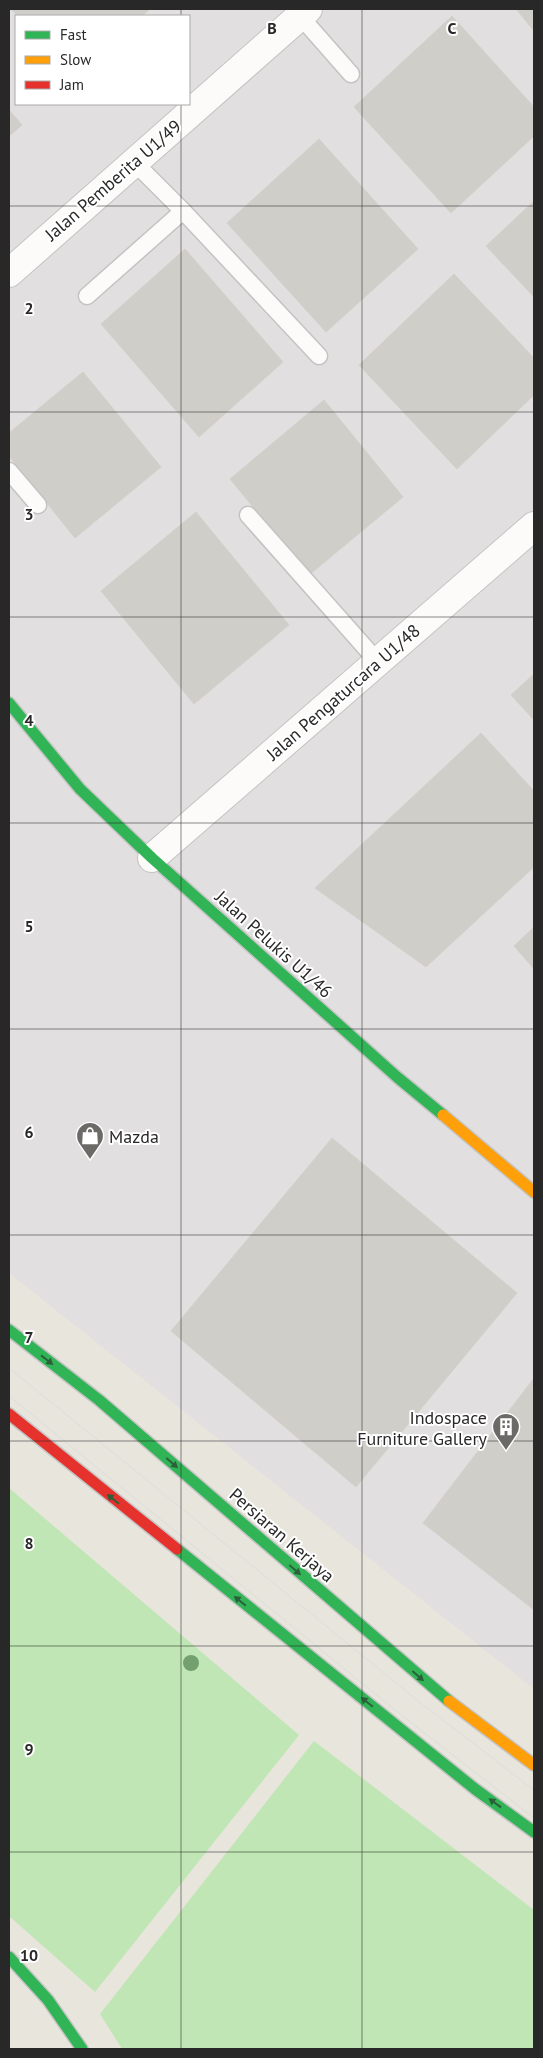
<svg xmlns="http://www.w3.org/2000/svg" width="543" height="2058" font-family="'PT Sans',sans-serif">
<rect width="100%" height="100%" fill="#e8e5dd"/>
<path fill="#e2dfe0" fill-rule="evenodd" d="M9,9h525v1680l-525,-416zM16,16h173v88h-173z"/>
<g fill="#bfe6b4">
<path d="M9,1488l290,247 -204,257 -86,-76z"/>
<path d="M314,1741l220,169v139h-412l-22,-35z"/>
</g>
<g fill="#d0cec9" stroke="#d3d0ca">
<path d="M11,9h139l-8,7h-124z"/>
<path d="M516,9h18v22z"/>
<path d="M452,16l82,91v29l-83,77 -97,-106z"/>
<path d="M9,110l13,15 -13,11z"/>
<path d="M319,139l99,110 -92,83 -99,-109z"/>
<path d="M534,201v96l-48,-51z"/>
<path d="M185,249l98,113 -84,75 -98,-113z"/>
<path d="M454,274l80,84v37l-77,74 -98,-104z"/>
<path d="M83,372l78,95 -86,71 -66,-82v-23z"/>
<path d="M324,400l79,97 -94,78 -79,-96z"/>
<path d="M196,512l93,113 -95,79 -93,-113z"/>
<path d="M534,674v46l-23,-25z"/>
<path d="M481,733l53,58v76l-108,100 -111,-79z"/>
<path d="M534,927v42l-20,-23z"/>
<path d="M332,1138l185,155 -161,194 -185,-156z"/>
<path d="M534,1378v232l-111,-87z"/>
</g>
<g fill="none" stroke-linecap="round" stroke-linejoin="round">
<defs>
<g id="lane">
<path d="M300,16l51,58"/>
<path d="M134,162l49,49 136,145"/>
<path d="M87,296l96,-85"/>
<path d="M9,471l29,34"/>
<path d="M248,515l130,147"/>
</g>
<g id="street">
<path d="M9,273l299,-264"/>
<path d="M152,858l382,-332"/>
</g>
<g id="fast">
<path d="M9,703l71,86 72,69 245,219 46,38"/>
<path d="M9,1330l90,70 350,301"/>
<path d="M177,1549l298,240 59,43"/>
<path d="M9,1957l39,43 34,49"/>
</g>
<g id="slow">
<path d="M443,1115l91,77"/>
<path d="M449,1701l85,64"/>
</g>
<path id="jam" d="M9,1414l168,135"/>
</defs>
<use href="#lane" stroke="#c4c3c3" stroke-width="19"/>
<use href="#street" stroke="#c4c3c3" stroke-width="30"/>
<use href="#fast" stroke="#c4c3c3" stroke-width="14"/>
<use href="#slow" stroke="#c4c3c3" stroke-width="14"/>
<use href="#jam" stroke="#c4c3c3" stroke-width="14"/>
<use href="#lane" stroke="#fcfbfa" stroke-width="16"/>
<use href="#street" stroke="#fcfbfa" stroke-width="28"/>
<use href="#fast" stroke="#30b455" stroke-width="11"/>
<use href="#slow" stroke="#ff9f0a" stroke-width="11"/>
<use href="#jam" stroke="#e5322d" stroke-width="11"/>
<g stroke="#dddcde" stroke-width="1">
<path d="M9,1368l408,332 117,90"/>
<path d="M9,1396l391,318 134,104"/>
</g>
</g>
<circle fill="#74a070" cx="191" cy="1663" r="8"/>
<defs><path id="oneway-solid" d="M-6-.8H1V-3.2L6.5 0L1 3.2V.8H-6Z" transform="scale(1.25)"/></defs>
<g fill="#2b603a">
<use href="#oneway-solid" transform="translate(47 1360) rotate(38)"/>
<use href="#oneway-solid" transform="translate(172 1463) rotate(41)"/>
<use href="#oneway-solid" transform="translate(113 1499) rotate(-141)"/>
<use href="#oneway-solid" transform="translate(295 1570) rotate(41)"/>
<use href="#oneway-solid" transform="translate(240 1601) rotate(-141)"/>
<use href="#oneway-solid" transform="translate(418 1676) rotate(41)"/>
<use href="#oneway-solid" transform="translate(367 1702) rotate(-141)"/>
<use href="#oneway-solid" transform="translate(495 1803) rotate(-144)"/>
</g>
<path fill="none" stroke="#282828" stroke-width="1" stroke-opacity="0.55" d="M181,9v7M362,9v2040M181,104v1945M9,206h525M9,412h525M9,617h525M9,823h525M9,1029h525M9,1235h525M9,1441h525M9,1646h525M9,1852h525"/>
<defs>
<symbol id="shop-pin" viewBox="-11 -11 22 30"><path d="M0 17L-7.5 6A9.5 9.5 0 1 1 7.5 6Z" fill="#6b6a67" stroke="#fff"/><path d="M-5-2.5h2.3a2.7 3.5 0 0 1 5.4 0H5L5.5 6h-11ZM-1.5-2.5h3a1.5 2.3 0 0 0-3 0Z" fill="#fff"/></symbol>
<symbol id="building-pin" viewBox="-11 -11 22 30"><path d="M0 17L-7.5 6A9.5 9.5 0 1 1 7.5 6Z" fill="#6b6a67" stroke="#fff"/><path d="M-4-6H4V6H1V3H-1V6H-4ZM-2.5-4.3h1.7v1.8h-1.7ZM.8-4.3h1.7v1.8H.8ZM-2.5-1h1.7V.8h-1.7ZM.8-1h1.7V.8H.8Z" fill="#fff"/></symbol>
</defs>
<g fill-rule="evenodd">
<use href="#shop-pin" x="74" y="1120" width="32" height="43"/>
<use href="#building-pin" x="490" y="1411" width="32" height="43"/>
</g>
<g text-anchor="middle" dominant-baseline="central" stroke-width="4" stroke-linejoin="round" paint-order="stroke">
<g font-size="18" fill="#282828" stroke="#fff">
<text transform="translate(113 180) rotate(-41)">Jalan Pemberita U1/49</text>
<text transform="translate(343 692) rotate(-41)">Jalan Pengaturcara U1/48</text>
<text transform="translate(274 944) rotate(42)">Jalan Pelukis U1/46</text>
<text transform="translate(282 1535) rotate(41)">Persiaran Kerjaya</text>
</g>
<g font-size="18" fill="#282828" stroke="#fff" text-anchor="start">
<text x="109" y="1136">Mazda</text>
<text x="487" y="1417" text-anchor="end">Indospace<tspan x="487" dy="21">Furniture Gallery</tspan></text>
</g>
</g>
<g font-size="16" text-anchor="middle" font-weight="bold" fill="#282828" stroke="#fff" stroke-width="4" stroke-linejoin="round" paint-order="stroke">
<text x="272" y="34">B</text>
<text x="452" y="34">C</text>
<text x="29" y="314">2</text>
<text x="29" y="520">3</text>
<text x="29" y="726">4</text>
<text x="29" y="932">5</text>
<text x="29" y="1138">6</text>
<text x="29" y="1343">7</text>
<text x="29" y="1549">8</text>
<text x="29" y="1755">9</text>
<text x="29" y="1961">10</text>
</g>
<rect width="543" height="2058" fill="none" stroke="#282828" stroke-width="20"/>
<rect x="15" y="15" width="175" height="90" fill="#ffffff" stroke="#a9a9a9"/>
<rect x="25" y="31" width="25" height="8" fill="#30b455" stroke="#a9a9a9"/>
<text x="60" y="40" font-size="15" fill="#282828">Fast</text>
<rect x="25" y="56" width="25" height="8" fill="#ff9f0a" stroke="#a9a9a9"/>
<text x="60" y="65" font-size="15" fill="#282828">Slow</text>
<rect x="25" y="81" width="25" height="8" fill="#e5322d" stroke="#a9a9a9"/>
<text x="60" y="90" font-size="15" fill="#282828">Jam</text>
</svg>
